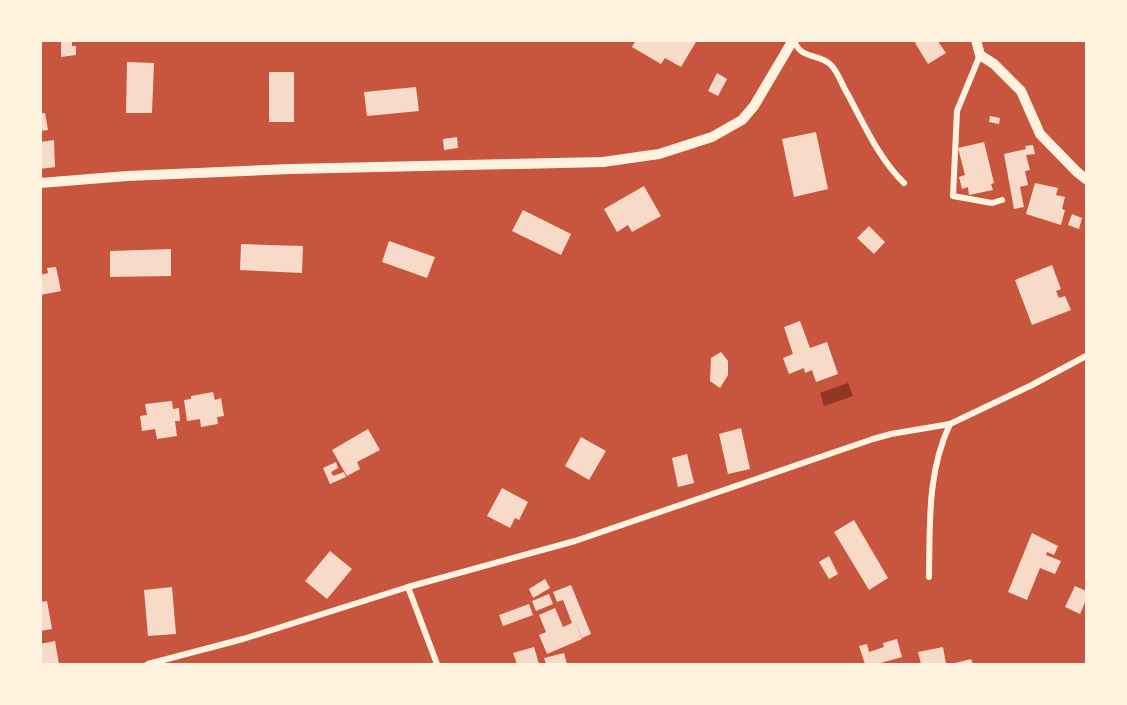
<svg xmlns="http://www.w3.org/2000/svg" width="1127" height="705" font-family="'Exo 2',sans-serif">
<rect width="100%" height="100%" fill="#c8553d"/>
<path fill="#8f3625" d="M848,383l5,13 -29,10 -4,-13z"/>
<g fill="#f7dbc8">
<path d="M636,40h61l-16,27 -16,-9 -4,6 -29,-17z"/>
<path d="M919,40h18l9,13 -18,11 -13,-21z"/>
<path d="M72,41v5h4v9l-15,2v-15z"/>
<path d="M127,62l27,1 -2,50h-26z"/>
<rect x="269" y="72" width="25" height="50"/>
<path d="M717,73l10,6 -9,17 -10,-5z"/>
<path d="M416,87l3,24 -52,5 -3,-24z"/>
<path d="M45,113l3,17 -8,1v-17z"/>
<path d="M990,116l10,2 -1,6 -10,-2z"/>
<path d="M816,132l12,57 -34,8 -12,-58z"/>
<path d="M457,137l1,11 -14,2 -1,-11z"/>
<path d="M54,140l1,27 -15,2v-27z"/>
<path d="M984,142l10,41 -3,1 2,6 -24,5 -1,-8 -6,2 -3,-12 6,-2 -7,-27z"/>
<path d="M1033,145l2,9 -9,1 4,15 -5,1 3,14 -8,2 4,20 -10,2 -10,-55 22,-5 -1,-3z"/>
<path d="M1035,183l23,5 -2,7 9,2 -3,12 3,1 -4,15 -35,-11z"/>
<path d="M644,186l17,30 -29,16 -4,-7 -11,7 -13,-23z"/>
<path d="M523,210l48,24 -10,21 -49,-24z"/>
<path d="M1072,214l10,4 -3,11 -11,-4z"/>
<path d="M869,226l16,16 -11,12 -17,-16z"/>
<path d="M389,241l46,16 -8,21 -45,-16z"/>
<path d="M241,244l62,2 -1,27 -62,-3z"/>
<path d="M171,249v27l-61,1v-26z"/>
<path d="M1052,265l9,24 -5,2 3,7 6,-2 6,14 -39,15 -17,-45z"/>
<path d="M56,267l5,24 -21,4v-20l8,-2 -1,-5z"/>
<path d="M800,321l10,27 17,-6 11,32 -22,8 -4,-12 -7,3 -1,-5 -15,6 -6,-16 10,-4 -9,-27z"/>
<path d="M721,352l7,9v14l-8,13 -10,-7 1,-23z"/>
<path d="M213,392l2,8 6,-2 3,18 -7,1 1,7 -17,3 -1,-8 -13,2 -3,-21 7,-1v-3z"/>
<path d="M172,401l1,8 6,-1 1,13h-5l2,15 -20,3 -2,-10 -13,2 -2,-15 7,-1 -2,-11z"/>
<path d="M741,428l9,41 -22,5 -9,-40z"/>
<path d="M368,429l12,21 -23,12 3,7 -13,7 -15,-26z"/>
<path d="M581,437l25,14 -17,29 -24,-14z"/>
<path d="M687,454l7,29 -16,4 -6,-29z"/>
<path d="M336,462l2,6 -7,4 2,4 11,-4 2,5 -16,7 -7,-16z"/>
<path d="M502,488l26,14 -9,18 -4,-2 -5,10 -23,-12z"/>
<path d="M854,520l34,58 -19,12 -35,-58z"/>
<path d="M1032,533l26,13 -4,9 -7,-3 -1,3 15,6 -6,13 -15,-6 -13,32 -19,-8z"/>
<path d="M330,551l22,18 -25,30 -22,-18z"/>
<path d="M829,556l9,18 -9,5 -10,-17z"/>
<path d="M545,579l5,9 -17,10 -4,-9z"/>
<path d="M571,585l20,49 -9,4 -7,-17 7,18 -35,15 -8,-19 7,-3 -7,-17 16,-7 8,19 9,-4 -9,-23 -6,2 -4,-10z"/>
<path d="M1075,586l11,5v9l-6,14 -15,-7z"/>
<path d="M172,587l4,47 -28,2 -4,-46z"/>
<path d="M549,594l4,10 -17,7 -4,-10z"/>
<path d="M47,601l5,28 -12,2v-29z"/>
<path d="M529,604l4,11 -30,11 -4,-11z"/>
<path d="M897,639l5,18 -25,7h-12l-6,-18 8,-2 2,8 15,-5 -1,-4z"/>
<path d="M55,641l4,23h-19v-20z"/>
<path d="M534,647l5,17h-22l-4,-11z"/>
<path d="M943,647l3,17h-25l-3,-12z"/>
<path d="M564,653l3,11h-21l-2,-6z"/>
<path d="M971,659l2,5h-22z"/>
</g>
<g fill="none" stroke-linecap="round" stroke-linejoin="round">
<g stroke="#fff3e0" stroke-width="6">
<path d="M794,40c6,20 25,13 37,25 7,7 11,20 16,28 17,31 32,66 57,90"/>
<path d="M980,55l-23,56 -4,85 39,7 10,-3"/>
<path d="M929,577c1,-52 -2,-105 21,-153"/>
<path d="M408,587l29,77"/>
<path d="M148,664l95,-25 165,-52 167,-46 298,-102 18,-5 59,-10 82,-39 54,-29"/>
</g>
<g stroke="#fff3e0" stroke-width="10">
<path d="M976,40l4,15 14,9 27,27 19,43 37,38 9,7"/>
<path d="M40,183l87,-7 163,-7 313,-7 56,-8 53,-17 30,-17 12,-14 39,-66"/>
</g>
</g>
<rect width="1127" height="705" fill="none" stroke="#fff3e0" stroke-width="84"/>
</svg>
